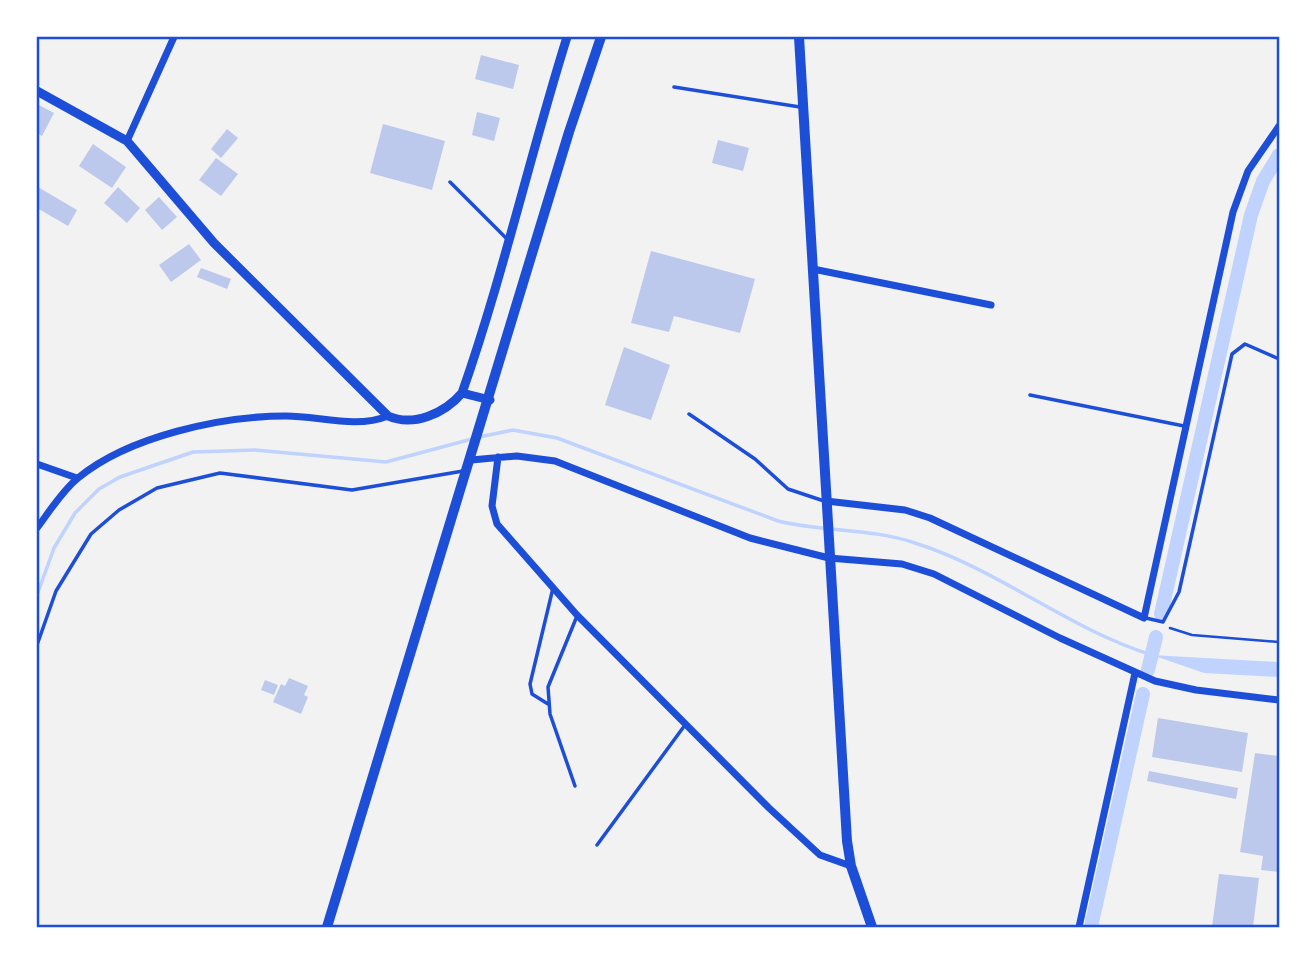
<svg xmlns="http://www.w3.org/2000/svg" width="1316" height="964" font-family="'Source Serif 4',serif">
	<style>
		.water { fill: #bfd3fe }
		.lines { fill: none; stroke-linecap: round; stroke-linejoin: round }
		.stream { stroke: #bfd3fe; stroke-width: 3.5 }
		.canal { stroke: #bfd3fe; stroke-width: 14 }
		.building { fill: #bdc9ec }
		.path { stroke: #1d4ed8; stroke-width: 2.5 }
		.service { stroke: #1d4ed8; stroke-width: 3.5 }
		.minor { stroke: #1d4ed8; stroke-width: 7 }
		.tertiary { stroke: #1d4ed8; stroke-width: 9 }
		.secondary { stroke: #1d4ed8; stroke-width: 10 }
		.primary { stroke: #1d4ed8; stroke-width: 10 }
		.neatline { fill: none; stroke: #1d4ed8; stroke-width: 2.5 }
	</style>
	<rect width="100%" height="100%" fill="#f2f2f2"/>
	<path class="water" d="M1152 655 1278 662 1279 677 1204 673Z"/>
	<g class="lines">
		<path class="stream" d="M479 437 513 430 557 438 778 521C823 532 871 528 915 543 998 569 1068 629 1152 655
			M37 595 54 548 75 513 99 489 120 477 193 452 255 450 386 462 472 439"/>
		<path class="canal" d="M1161 614 1251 215 1263 181 1279 155
			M1148 670 1156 637
			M1091 927 1143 694"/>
	</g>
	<path class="building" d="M481 55 519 65 513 89 475 79Z
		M37 104 54 113 42 136 37 133Z
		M477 112 500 118 494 141 472 135Z
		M383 124 445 141 432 190 370 173Z
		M227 129 238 138 221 158 211 149Z
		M718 140 749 148 743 171 712 163Z
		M93 144 126 167 112 188 79 166Z
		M216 158 238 174 221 196 199 180Z
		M38 187 77 210 68 226 37 208Z
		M118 187 140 208 127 223 104 203Z
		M159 197 177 217 162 230 145 210Z
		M189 244 201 260 171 282 159 265Z
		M651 251 755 279 740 333 674 316 669 332 631 323Z
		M201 268 231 279 227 289 197 277Z
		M624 347 670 365 651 420 605 405Z
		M289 678 308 686 304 695 308 697 301 714 273 702 281 684 285 686Z
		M265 680 278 685 274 695 261 690Z
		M1158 718 1248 733 1242 772 1152 757Z
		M1255 753 1279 756V872L1261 870 1263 856 1240 852Z
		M1149 771 1238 788 1236 799 1147 781Z
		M1219 874 1259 878 1253 927H1212Z"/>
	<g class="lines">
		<path class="path" d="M1170 628 1192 635 1279 642"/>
		<path class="service" d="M674 87 800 107
			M450 182 507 239
			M1030 395 1184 426
			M689 414 755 459 788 489 824 501
			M1146 618 1163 622 1179 592 1232 354 1245 344 1279 359
			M37 645 56 591 91 534 119 510 157 488 220 473 352 490 463 471
			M548 704 532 694 530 684 553 588
			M575 786 550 714 548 687 577 616
			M597 845 685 725"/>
		<path class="minor" d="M127 141 174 37
			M813 269 991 305
			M498 457 492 506 497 524 577 615 769 808 820 855 851 866
			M471 460 517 456 555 461 750 538 829 558 902 564 934 574 1060 638 1155 681 1196 690 1279 700
			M37 464 77 478
			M826 501 905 510 930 518 1144 618 1233 212 1248 171 1279 126
			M37 528C49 512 62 491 78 478 129 436 222 416 286 416 319 416 356 429 388 416
			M1079 927 1135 673"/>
		<path class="tertiary" d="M37 91 127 141 214 243 388 416C413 427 444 414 462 393 503 276 530 155 567 37
			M462 393 490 400"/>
		<path class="secondary" d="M799 37 847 841 851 866 872 927"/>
		<path class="primary" d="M327 927 569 132 601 37"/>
	</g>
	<rect width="1316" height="964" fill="none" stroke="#ffffff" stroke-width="77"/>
	<rect x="38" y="38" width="1240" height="888" class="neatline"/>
</svg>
